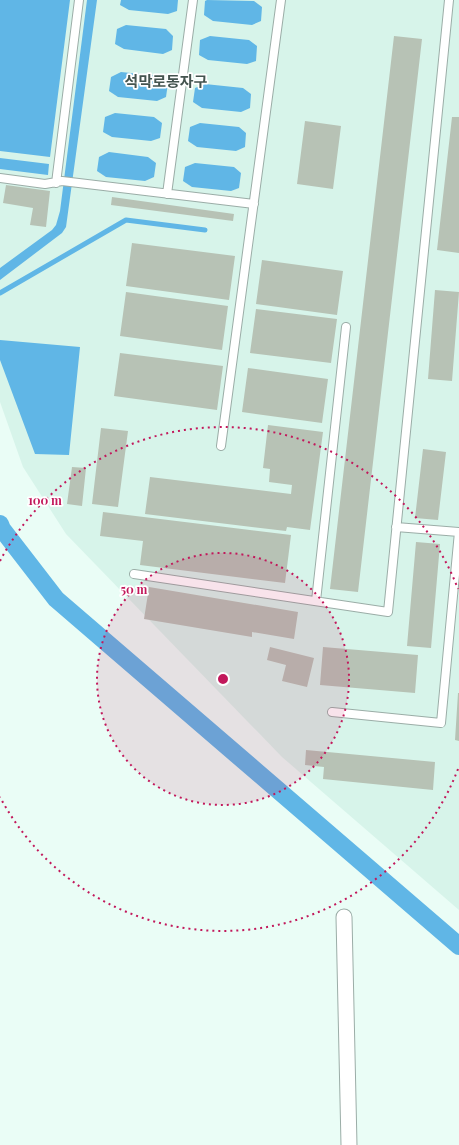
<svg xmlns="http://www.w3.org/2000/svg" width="459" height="1145" font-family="'Playfair Display','Noto Sans KR',serif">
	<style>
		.built { fill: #d7f4ea }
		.water { fill: #60b6e6 }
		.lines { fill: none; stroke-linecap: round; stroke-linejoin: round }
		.stream { stroke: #60b6e6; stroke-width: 5 }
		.canal { stroke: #60b6e6; stroke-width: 18 }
		.building { fill: #b7c2b5 }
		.service-casing { stroke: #9bada7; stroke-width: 10 }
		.minor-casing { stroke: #9bada7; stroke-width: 17 }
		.service { stroke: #fff; stroke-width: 8 }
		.minor { stroke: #fff; stroke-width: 15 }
		.ring { fill: none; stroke: #c2185b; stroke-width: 2; stroke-dasharray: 2 4 }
		.labels { text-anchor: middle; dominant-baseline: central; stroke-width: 3.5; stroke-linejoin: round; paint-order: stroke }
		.quarter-label { font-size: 15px; font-weight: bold; fill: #44544f; stroke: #fff }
		.centre { fill: #c2185b; stroke: #fff; stroke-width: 2 }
		.ring-label { font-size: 12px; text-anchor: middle; font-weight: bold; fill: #c2185b; stroke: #fff; stroke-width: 3.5; stroke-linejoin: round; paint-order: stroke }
	</style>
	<rect width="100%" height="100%" fill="#eafdf6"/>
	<path class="built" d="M0 0H459V910L282 757 66 534 23 467 0 402Z"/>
	<path class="water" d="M0 0H70L50 157 0 151Z
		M87 0H97L66 227 62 233 0 280V268L52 230 56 225 60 211Z
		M121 0H178L177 11 168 14 129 10 120 5Z
		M207 0 254 1 262 7 261 21 252 25 213 21 204 15 205 1Z
		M126 25 166 29 173 36 172 50 163 54 124 49 115 44 117 29Z
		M210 36 249 40 257 46 256 61 247 64 208 60 199 55 200 40Z
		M121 72 160 76 168 83 166 97 157 101 118 97 109 91 111 77Z
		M205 84 243 88 251 94 250 108 241 112 202 108 193 102 195 88Z
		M115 113 154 117 162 123 160 138 151 141 112 137 103 132 105 117Z
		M200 123 239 127 246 133 245 147 236 151 197 147 188 141 190 127Z
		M109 152 148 157 156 163 154 177 145 181 106 177 97 171 99 157Z
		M0 158 49 164 48 175 0 169Z
		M195 163 234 167 241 173 239 188 231 191 192 187 183 181 185 167Z
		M0 340 80 347 69 455 35 454 0 360Z"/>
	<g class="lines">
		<path class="stream" d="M0 293 126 220 205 230"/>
		<path class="canal" d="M0 524 2 529 56 599 459 946"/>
	</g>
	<path class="building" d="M394 36 422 39 358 592 330 589Z
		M452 117H459V253L437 250Z
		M305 121 341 126 333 189 297 184Z
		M6 185 50 191 46 227 30 225 33 208 3 203Z
		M112 197 234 214 233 221 111 205Z
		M132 243 235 256 229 300 126 286Z
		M262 260 343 271 337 315 256 304Z
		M435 290 459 292 452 381 428 379Z
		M126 292 228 306 222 350 120 336Z
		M256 309 337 319 331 363 250 353Z
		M120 353 223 366 217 410 114 396Z
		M248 368 328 379 322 423 242 412Z
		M268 425 323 432 310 530 287 527 286 531 145 514 150 477 291 494 292 485 269 482 270 469 263 468Z
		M101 428 128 431 118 507 92 504Z
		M423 449 446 452 438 520 415 518Z
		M72 467 86 468 82 506 67 504Z
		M103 512 291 535 285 583 140 565 143 541 100 536Z
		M416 542 440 544 431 648 407 646Z
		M149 587 298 612 294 639 252 632V637L144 619Z
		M270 647 314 658 307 687 282 681 286 665 267 660Z
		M323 647 418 655 415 693 320 685Z
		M458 693H459V741L455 740Z
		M306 750 435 762 433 790 323 779 324 767 305 765Z"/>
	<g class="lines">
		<defs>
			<path id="service" d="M0 178 45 184 62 181 254 204
				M56 183 79 0
				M167 194 193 0
				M221 446 281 0
				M134 574 388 612 449 0
				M316 601 346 327
				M332 712 441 723 459 532 396 527"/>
			<path id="minor" d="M344 917 349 1145"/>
		</defs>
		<use href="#service" class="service-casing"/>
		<use href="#minor" class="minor-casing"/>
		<use href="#service" class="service"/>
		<use href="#minor" class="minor"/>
	</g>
	<circle cx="223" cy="679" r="126" fill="#c2185b" fill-opacity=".12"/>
	<g class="ring">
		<circle cx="223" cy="679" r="126"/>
		<path d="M458 769A252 252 0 0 1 0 797M0 561A252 252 0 0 1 458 589"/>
	</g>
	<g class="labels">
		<g class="quarter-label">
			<text x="166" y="81">석막로동자구</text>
		</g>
	</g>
	<circle cx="223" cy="679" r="6" class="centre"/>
	<g class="ring-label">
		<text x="45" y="505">100 m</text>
		<text x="134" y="594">50 m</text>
	</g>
</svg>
